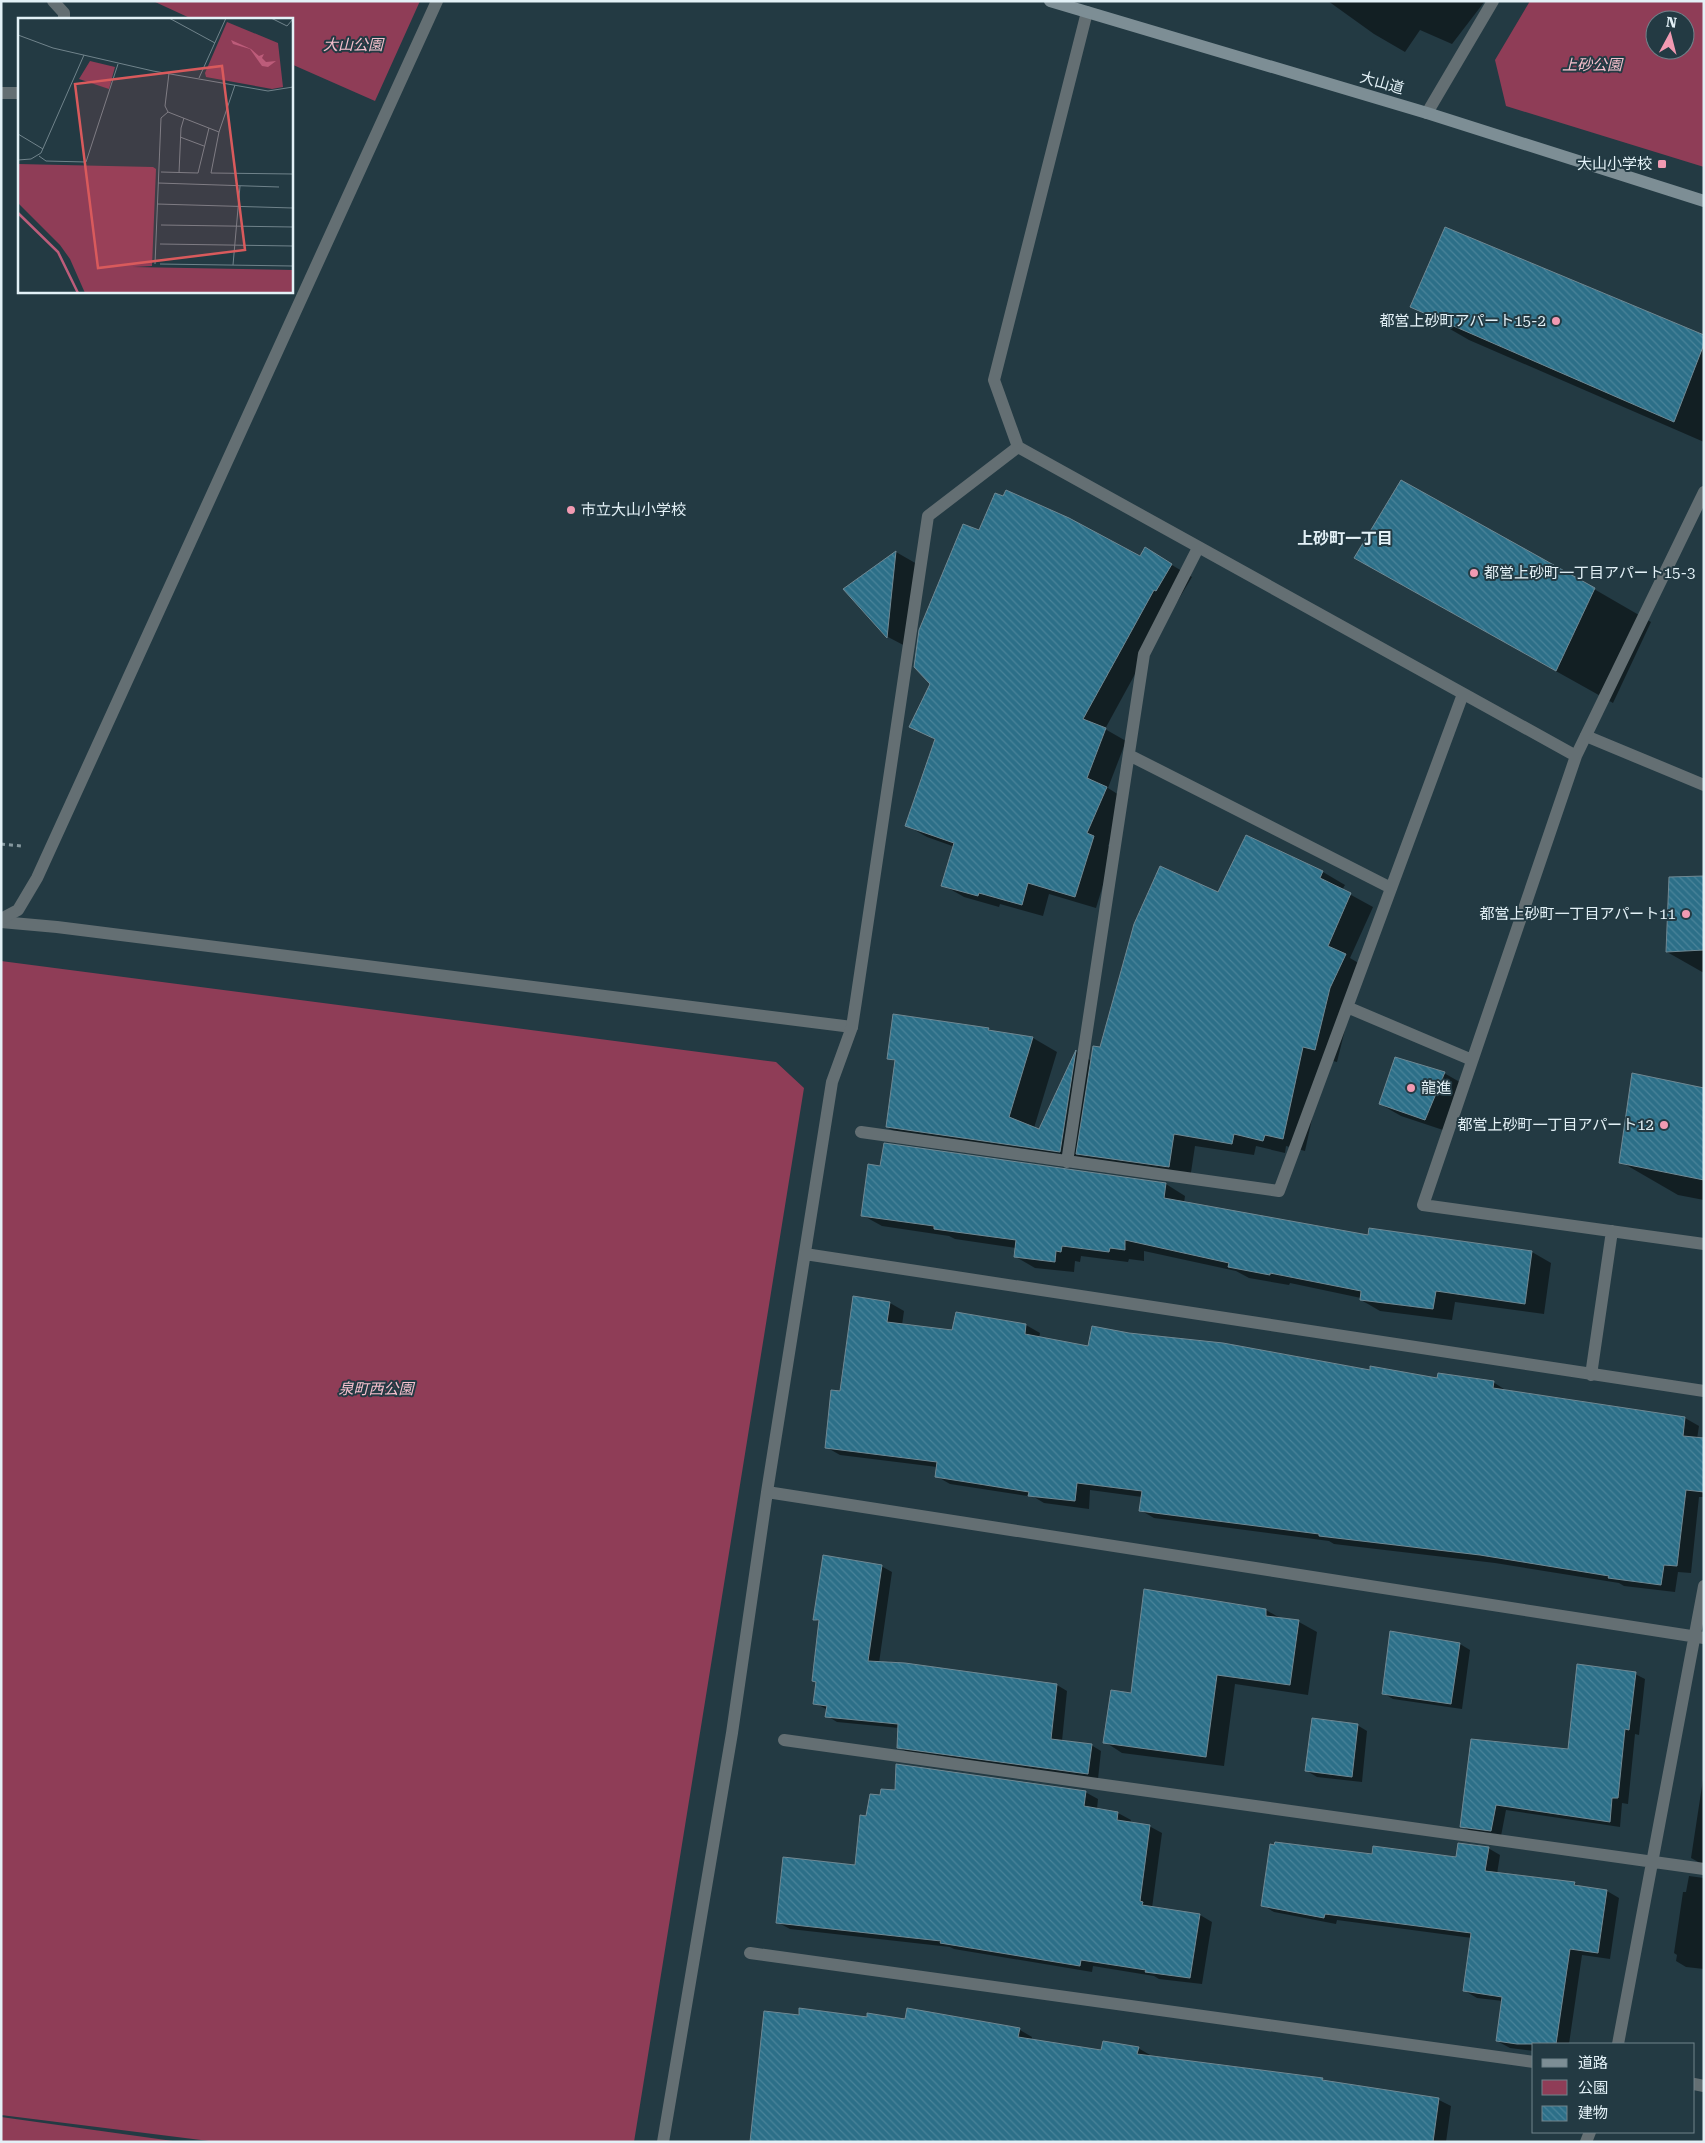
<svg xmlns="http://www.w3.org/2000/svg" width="1705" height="2143" font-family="'Roboto Serif','Noto Sans JP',serif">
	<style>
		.park { fill: #8f3d57; fill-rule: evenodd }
		.shadow { fill: #0007 }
		.building { fill: url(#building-back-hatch); stroke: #6f8893 }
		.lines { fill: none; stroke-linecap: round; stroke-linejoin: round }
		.path { stroke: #84979e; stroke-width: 3; stroke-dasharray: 4 4; stroke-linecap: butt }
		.lane { stroke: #646f73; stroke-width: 12 }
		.street { stroke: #646f73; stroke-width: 12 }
		.secondary { stroke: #7d8e95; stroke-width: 12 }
		.poi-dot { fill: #f19ab2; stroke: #233a43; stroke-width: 2 }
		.labels { text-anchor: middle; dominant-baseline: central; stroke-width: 4; stroke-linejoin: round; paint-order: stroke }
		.park-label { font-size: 15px; font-style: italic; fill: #f5c0cd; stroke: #233a43 }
		.street-label { font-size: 15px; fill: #e3f1f7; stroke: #233a43 }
		.poi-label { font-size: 15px; fill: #e3f1f7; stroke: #233a43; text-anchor: end }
		.neighbourhood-label { font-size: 16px; font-weight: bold; fill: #e3f1f7; stroke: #233a43 }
		.inset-river { fill: none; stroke: #bd5c7a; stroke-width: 2.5 }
		.inset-road { fill: none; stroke: #70838b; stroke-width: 1 }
		.view { fill: #d95a5c; fill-opacity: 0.15; stroke: #d95a5c; stroke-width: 2.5 }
		.inset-edge { fill: none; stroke: #e3f1f7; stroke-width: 2.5 }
	</style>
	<defs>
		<pattern id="building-back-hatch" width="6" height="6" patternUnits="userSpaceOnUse" patternTransform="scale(1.25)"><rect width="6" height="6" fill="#2c6f88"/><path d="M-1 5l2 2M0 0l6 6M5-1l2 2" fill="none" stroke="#4a849a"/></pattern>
	</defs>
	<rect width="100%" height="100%" fill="#233a43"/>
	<path class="park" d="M153 1H420L375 101 291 64V19H192Z
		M1530 1H1704V167L1506 106 1495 60ZM1655 20H1685V50H1655Z
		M1 961 776 1062 804 1088 634 2142H217L1 2115Z
		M1 2117 180 2142H1Z"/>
	<path class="shadow" d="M1328 1H1485L1452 44 1420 30 1405 52 1374 34Z
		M1412 307 1704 337V442L1469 340Z
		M980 532 1140 558 1145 549 1192 577 1177 602 1175 601 1105 729 1126 741 1108 788 1127 800 1108 846 1114 849 1096 908 1049 894 1043 916 1000 904 999 907 964 897 943 885 955 847 927 837 906 825 936 740 911 726 931 684Z
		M896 552 917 564 909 648 888 637 845 589Z
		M1594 589 1651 622 1613 703 1413 591Z
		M1246 837 1323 872 1345 885 1342 890 1373 907 1350 958 1367 968 1352 1001 1337 1062 1325 1059 1305 1151 1286 1146 1285 1153 1256 1146 1254 1155 1195 1146 1190 1179 911 1141 887 1127 896 1062 889 1058 988 1029 994 1033 1033 1038 1057 1052 1034 1128 1040 1131 1076 1052 1092 1061 1218 894Z
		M1704 877V973L1667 952Z
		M1444 1073 1465 1085 1446 1131 1401 1116 1380 1104Z
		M1704 1089V1200L1678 1195 1621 1162Z
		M1166 1184 1185 1196 1184 1203 1369 1236 1370 1230 1532 1252 1551 1263 1544 1314 1455 1302 1452 1320 1380 1311 1361 1300V1298L1290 1283 1289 1285 1249 1278 1236 1271 1144 1251V1261L1129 1259 1128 1262 1081 1256 1080 1262 1075 1261 1074 1272 1035 1268 1016 1257V1248L955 1239 949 1236 882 1226 862 1215Z
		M855 1297 890 1303 904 1311 902 1325 953 1331 1026 1325 1040 1333 1039 1338 1089 1347 1439 1379 1493 1382 1507 1391 1685 1418 1699 1426 1697 1439 1704 1440V1497H1699L1691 1573 1678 1572 1675 1592 1624 1586 1619 1583 1495 1563 1334 1544 1329 1541 1154 1518 1140 1510 1142 1497 1090 1490 1089 1509 1044 1503 1034 1497 950 1484 936 1476 937 1467 840 1455 826 1447 841 1392Z
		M881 1566 892 1572 879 1663 1057 1685 1067 1691 1062 1741 1091 1745 1101 1751 1098 1779 909 1753 898 1747 899 1728 837 1722 827 1716 828 1710 815 1703 820 1622 814 1619Z
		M1145 1590 1266 1610 1282 1619 1299 1622 1317 1632 1308 1695 1235 1684 1224 1766 1122 1753 1105 1742 1132 1694Z
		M1460 1644 1470 1650 1462 1709 1393 1699 1383 1693Z
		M1635 1674 1645 1679 1639 1735 1635 1734 1628 1804 1622 1803 1620 1827 1506 1810 1501 1836 1472 1832 1461 1826 1569 1751Z
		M1357 1725 1367 1731 1362 1782 1317 1777 1307 1771Z
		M1704 1773V1865L1691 1858Z
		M1085 1792 1098 1799 1097 1809 1118 1813 1131 1820 1130 1823 1149 1826 1162 1833 1152 1908 1200 1915 1212 1922 1202 1984 1159 1979 1154 1976 1093 1966 1092 1972 954 1949 950 1947 790 1929 777 1922 856 1866Z
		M1488 1848 1500 1855 1497 1874 1574 1883 1582 1888 1607 1891 1619 1898 1610 1959 1582 1955 1569 2044H1534V2051L1510 2048 1497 2041 1503 2001 1477 1998 1465 1991 1472 1938 1337 1920 1336 1924 1274 1912 1262 1905 1373 1855 1457 1858Z
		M1689 1876 1704 1878V1969L1686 1967 1676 1961 1677 1955 1674 1953 1683 1892H1686Z
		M908 2010 1020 2030 1032 2037 1031 2041 1102 2052 1138 2048 1150 2055V2057L1322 2079 1329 2083 1439 2100 1451 2106 1446 2142H1319L800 2016 906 2021Z"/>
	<path class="building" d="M1445 227 1704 335V344L1674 422 1410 307Z
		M1401 480 1595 588 1556 671 1354 558Z
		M1006 490 1069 518 1140 556 1145 547 1172 564 1156 591 1154 590 1083 719 1106 728 1087 778 1107 787 1087 833 1094 836 1075 897 1028 883 1022 905 979 893 978 896 941 886 954 843 905 826 935 739 909 727 930 684 914 667 919 630 963 524 979 530 995 493 1003 496Z
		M896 551 887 638 843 589Z
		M1246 835 1323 871 1320 878 1351 893 1328 946 1346 954 1330 988 1315 1050 1303 1047 1283 1139 1265 1135 1263 1141 1234 1134 1232 1144 1174 1134 1169 1167 1076 1154 1093 1046 1100 1047 1134 924 1160 866 1218 892Z
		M1704 876V950L1666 952 1669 877Z
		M893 1014 989 1028 988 1030 1033 1037 1009 1117 1039 1129 1076 1050 1060 1152 886 1127 895 1060 887 1059Z
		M1395 1057 1445 1072 1425 1120 1379 1104Z
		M1632 1073 1704 1088V1180L1619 1163Z
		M884 1143 1166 1183 1164 1198 1368 1235 1369 1228 1532 1251 1525 1304 1436 1291 1433 1309 1360 1300 1361 1291 1270 1273V1275L1228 1267 1229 1263 1125 1240V1250L1110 1248 1109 1252 1062 1246 1061 1252 1056 1251 1055 1262 1014 1257 1016 1240 956 1232 934 1229V1226L861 1216 868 1164 880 1166Z
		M853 1296 890 1302 887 1322 952 1330 956 1312 1026 1324 1025 1334 1088 1346 1092 1326 1129 1333 1223 1343 1370 1370V1366L1437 1378 1438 1373 1494 1381 1493 1388 1685 1417 1683 1436 1704 1438V1492L1686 1490 1677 1566 1664 1565 1661 1585 1608 1578 1609 1576 1480 1555 1319 1536V1534L1139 1511 1142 1491 1077 1483 1075 1501 1028 1496 1029 1492 935 1477 937 1462 825 1448 831 1390 840 1391Z
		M823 1555 882 1565 868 1661 905 1663 1057 1684 1051 1739 1092 1744 1088 1774 897 1748 898 1724 825 1717 827 1706 813 1704 816 1682 812 1681 819 1620H813Z
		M1144 1589 1266 1609V1616L1299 1620 1290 1685 1217 1675 1206 1757 1103 1743 1111 1690 1131 1693Z
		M1390 1631 1460 1643 1451 1704 1382 1694Z
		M1577 1664 1636 1672 1629 1730 1625 1729 1618 1798H1612L1610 1822 1496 1805 1491 1831 1460 1827 1471 1739 1568 1749Z
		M1312 1718 1358 1724 1352 1777 1305 1771Z
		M896 1764 1086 1791 1084 1806 1118 1812 1117 1820 1150 1825 1140 1901 1143 1902 1142 1905 1200 1914 1190 1978 1145 1972 1146 1970 1081 1960 1080 1966 940 1943 941 1941 776 1923 783 1857 855 1865 860 1815 866 1816 870 1794 880 1795 881 1789 895 1790Z
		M1275 1842 1372 1854 1373 1846 1456 1857 1458 1843 1489 1847 1485 1871 1575 1882 1574 1885 1607 1890 1598 1953 1570 1949 1556 2044H1517L1496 2041 1502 1997 1463 1991 1471 1933 1325 1914 1324 1918 1261 1906 1270 1844 1274 1845Z
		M799 2008 867 2017V2013L905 2019 907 2008 1020 2028 1018 2037 1101 2050 1103 2041 1139 2047 1137 2054 1323 2078 1322 2080 1439 2098 1433 2142H750L764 2011 799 2015Z"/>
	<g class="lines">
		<path class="path" d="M1 844 21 846"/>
		<path class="lane" d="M53 1 64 13V19
			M1 93H19
			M1586 736 1704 785
			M1 922 57 927 852 1027"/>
		<path class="street" d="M1087 12 994 380 1018 447 1576 756
			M1427 113 1493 1
			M1704 492 1576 756 1423 1205 1704 1244
			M1129 755 1391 888
			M1 919 18 910 37 878 437 1
			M1347 1007 1472 1060
			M861 1132 1279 1191 1463 694
			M1067 1162 1144 654 1198 548
			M805 1254 1704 1391
			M1591 1375 1612 1231
			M767 1492 1704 1638
			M784 1740 1704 1869
			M750 1953 1534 2062
			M1618 2044 1704 1586
			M1694 2084 1704 2086
			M663 2142 732 1733 767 1492 832 1082 852 1027 856 1001 928 516 1018 447
			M1586 2142 1590 2132"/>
		<path class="secondary" d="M1050 1 1427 113 1704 201"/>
	</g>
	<g class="poi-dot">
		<rect x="1657" y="159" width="10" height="10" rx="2.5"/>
		<circle cx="1556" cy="321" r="5"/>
		<circle cx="571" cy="510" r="5"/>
		<circle cx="1474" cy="573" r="5"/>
		<circle cx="1686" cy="914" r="5"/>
		<circle cx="1411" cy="1088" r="5"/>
		<circle cx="1664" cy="1125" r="5"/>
	</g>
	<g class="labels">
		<g class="park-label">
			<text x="353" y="45">大山公園</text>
			<text x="1592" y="65">上砂公園</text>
			<text x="376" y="1389">泉町西公園</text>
		</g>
		<g class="street-label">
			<text transform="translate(1382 83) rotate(16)">大山道</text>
		</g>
		<g class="poi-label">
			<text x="1652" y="164">大山小学校</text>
			<text x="1546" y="321">都営上砂町アパート15-2</text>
			<text x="581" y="510" text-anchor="start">市立大山小学校</text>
			<text x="1484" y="573" text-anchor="start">都営上砂町一丁目アパート15-3</text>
			<text x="1676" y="914">都営上砂町一丁目アパート11</text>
			<text x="1421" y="1088" text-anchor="start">龍進</text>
			<text x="1654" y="1125">都営上砂町一丁目アパート12</text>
		</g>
		<g class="neighbourhood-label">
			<text x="1345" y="538">上砂町一丁目</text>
		</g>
	</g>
	<g transform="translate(18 18)">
		<rect width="275" height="275" fill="#233a43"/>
		<path d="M209 4 260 25 265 69 254 71 188 59 187 55ZM72 43 97 49 91 71 61 61ZM0 146 135 149 138 151 134 248 115 249 275 252V275H67L52 241 42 227 0 185Z" fill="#8f3d57"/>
		<path d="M213 22 233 31 241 38 246 36 244 40 248 44 258 43 250 49 244 48 232 31 215 26Z" fill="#bd5c7a"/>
		<path class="inset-river" d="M0 195 40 234 60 275"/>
		<path class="inset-road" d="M151 0 197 25M253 0 269 8 275 1M0 17 35 30 135 53 250 73 275 69M151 55 147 88 150 94 201 114M181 60 208 0M217 67 201 114 193 155 275 156M0 116 25 131M162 119 186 128M21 138 28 143 68 144 100 46M0 142 13 141 23 135 66 37M143 154 180 155 191 110M161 155 163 110 166 100M140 165 261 169M139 186 275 190M143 207 275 209M142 226 275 228M137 246 143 100 150 94M142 246 275 248M215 247 222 168"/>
		<path class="view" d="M204 48 227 232 80 250 57 66Z"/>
		<rect width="275" height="275" class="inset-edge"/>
	</g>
	<rect width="1705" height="2143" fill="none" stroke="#e3f1f7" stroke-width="5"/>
	<rect x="1532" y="2043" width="162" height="90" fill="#233a43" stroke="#70838b"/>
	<rect x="1542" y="2059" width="25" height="8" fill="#7d8e95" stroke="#70838b"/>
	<text x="1578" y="2068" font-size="15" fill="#e3f1f7">道路</text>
	<rect x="1542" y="2080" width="25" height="15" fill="#8f3d57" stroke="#70838b"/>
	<text x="1578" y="2093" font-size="15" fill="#e3f1f7">公園</text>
	<rect x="1542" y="2106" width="25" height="15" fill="url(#building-back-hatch)" stroke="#70838b"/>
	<text x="1578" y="2118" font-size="15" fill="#e3f1f7">建物</text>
	<g transform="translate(1670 35) rotate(7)"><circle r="24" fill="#233a43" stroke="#70838b"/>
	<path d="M0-4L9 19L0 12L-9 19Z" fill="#f19ab2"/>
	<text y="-8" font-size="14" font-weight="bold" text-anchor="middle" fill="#e3f1f7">N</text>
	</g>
</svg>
